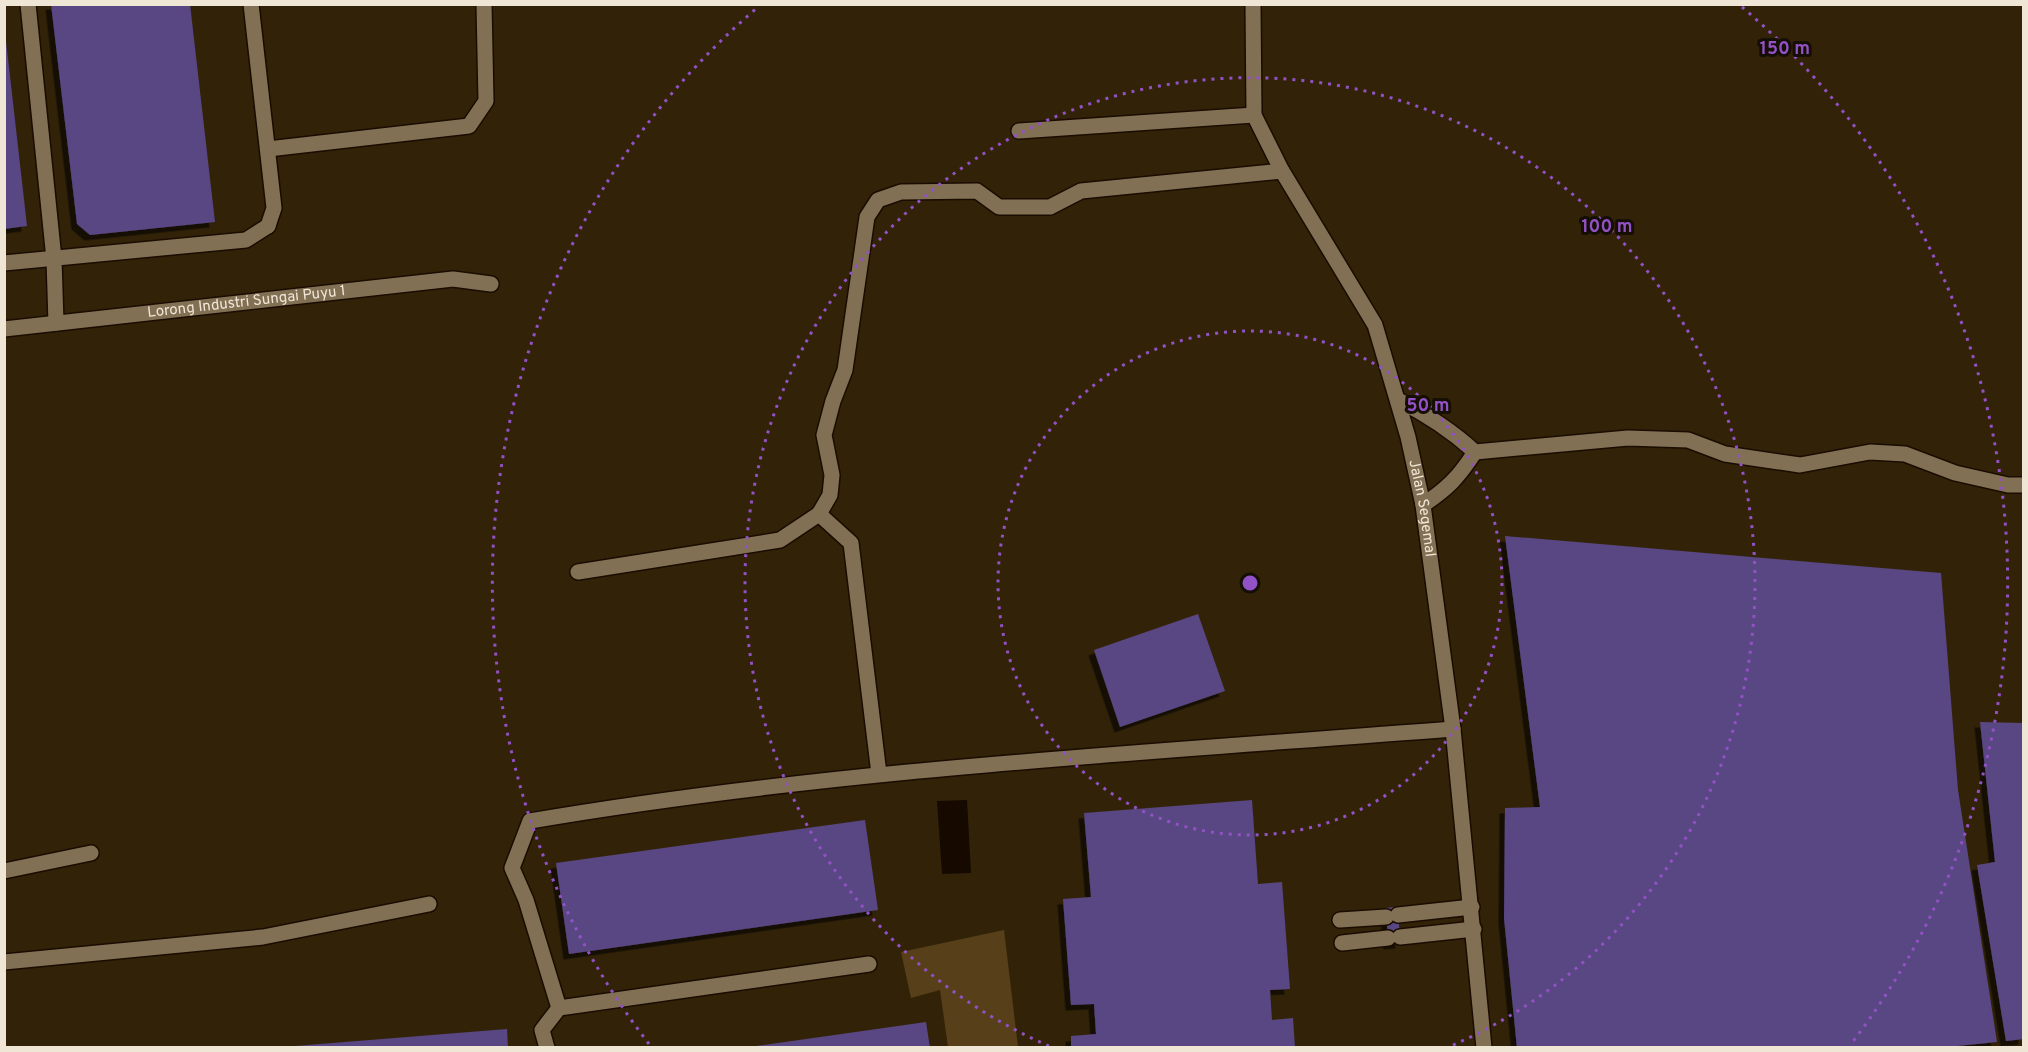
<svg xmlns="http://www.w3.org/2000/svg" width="2028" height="1052" font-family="Overpass,sans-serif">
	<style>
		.green { fill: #574019 }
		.water { fill: #160a00 }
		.building { fill: #594682; filter: url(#shadow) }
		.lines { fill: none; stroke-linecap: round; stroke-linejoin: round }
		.service-casing { stroke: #1a0c00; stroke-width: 18 }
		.minor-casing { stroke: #1a0c00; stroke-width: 18 }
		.service { stroke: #827054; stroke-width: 15 }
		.minor { stroke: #827054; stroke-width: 15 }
		.ring { fill: none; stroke: #9251c4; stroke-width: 3; stroke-dasharray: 3 6 }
		.labels { text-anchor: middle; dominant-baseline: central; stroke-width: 6; stroke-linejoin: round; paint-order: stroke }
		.street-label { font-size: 15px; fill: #f0e6d6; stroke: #150e04 }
		.centre { fill: #9251c4; stroke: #150e04; stroke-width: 3 }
		.ring-label { font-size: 18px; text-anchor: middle; font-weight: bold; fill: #9251c4; stroke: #150e04; stroke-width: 6; stroke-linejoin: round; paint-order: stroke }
	</style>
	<defs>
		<filter id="shadow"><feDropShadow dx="-5.5" dy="5.5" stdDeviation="0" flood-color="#0009"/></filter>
	</defs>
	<rect width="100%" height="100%" fill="#322308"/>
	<path class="green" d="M1004 930 1018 1047H948L940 990 911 998 901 952Z"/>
	<path class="water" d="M967 800 971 873 942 874 937 801Z"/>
	<path class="building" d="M51 4H190L215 222 90 235 77 224Z
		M6 41 27 226 4 229V42Z
		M1505 536 1941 573 1958 790 1997 1042 1937 1048H1517L1504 918 1505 808 1540 807Z
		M1198 614 1225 691 1120 727 1094 650Z
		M1980 722 2024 723V1039L2006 1041 1977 865 1995 862Z
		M1252 800 1258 884 1282 882 1290 989 1270 990 1272 1020 1293 1018 1295 1048H1071V1036L1096 1034 1094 1004 1071 1005 1063 899 1091 897 1084 813Z
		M865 820 878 910 569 954 556 863Z
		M1397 907 1401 943 1389 944 1385 908Z
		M926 1022 930 1048H756V1046Z
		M507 1029 508 1048H295V1046Z"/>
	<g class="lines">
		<defs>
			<path id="service" d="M28 4 54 259 56 323
				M1019 131 1254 115
				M268 149 469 126 486 101 484 4
				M4 263 246 240 268 226
				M4 871 91 853
				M1398 915 1472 907
				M1340 920 1386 917
				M1400 937 1474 929
				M1342 943 1388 938
				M4 962 263 937 429 904
				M559 1008 526 900 512 868 530 821C835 769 1145 753 1453 729"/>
			<g id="minor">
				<path d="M251 4 274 208 268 226"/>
				<path id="s1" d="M1253 4 1254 115 1282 171 1375 325 1408 437 1423 505 1453 729 1484 1048"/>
				<path id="s2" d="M4 329 453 279 491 284"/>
				<path d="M1398 400C1426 414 1452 431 1475 452L1628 438 1688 440 1725 454 1800 465 1870 452 1905 454 1955 473 2008 485H2024"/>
				<path d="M1423 505C1448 488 1458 478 1475 452"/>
				<path d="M578 572 780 540 819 514"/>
				<path d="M879 774 851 543 819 514 830 495 832 475 824 435 833 401 845 370 867 217 878 200 901 192 977 191 999 207H1050L1081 191 1282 171"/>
				<path d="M547 1048 542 1030 559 1008 869 964"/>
			</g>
		</defs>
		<use href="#service" class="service-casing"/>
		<use href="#minor" class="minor-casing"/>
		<use href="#service" class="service"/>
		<use href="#minor" class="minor"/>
	</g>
	<g class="ring">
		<circle cx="1250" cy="583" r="252"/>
		<path d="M1049 1046A505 505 0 1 1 1451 1046"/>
		<path d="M649 1044A757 757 0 0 1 758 7M1742 7A757 757 0 0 1 1851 1044"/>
	</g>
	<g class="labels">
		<g class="street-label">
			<text stroke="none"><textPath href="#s2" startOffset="244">Lorong Industri Sungai Puyu 1</textPath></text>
			<text stroke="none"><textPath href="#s1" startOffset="543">Jalan Segemal</textPath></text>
		</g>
	</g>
	<circle cx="1250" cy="583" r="9" class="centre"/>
	<g class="ring-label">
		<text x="1785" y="54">150 m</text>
		<text x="1607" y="232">100 m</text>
		<text x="1428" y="411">50 m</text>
	</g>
	<rect width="2028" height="1052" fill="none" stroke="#f0e6d6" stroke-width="12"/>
</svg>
